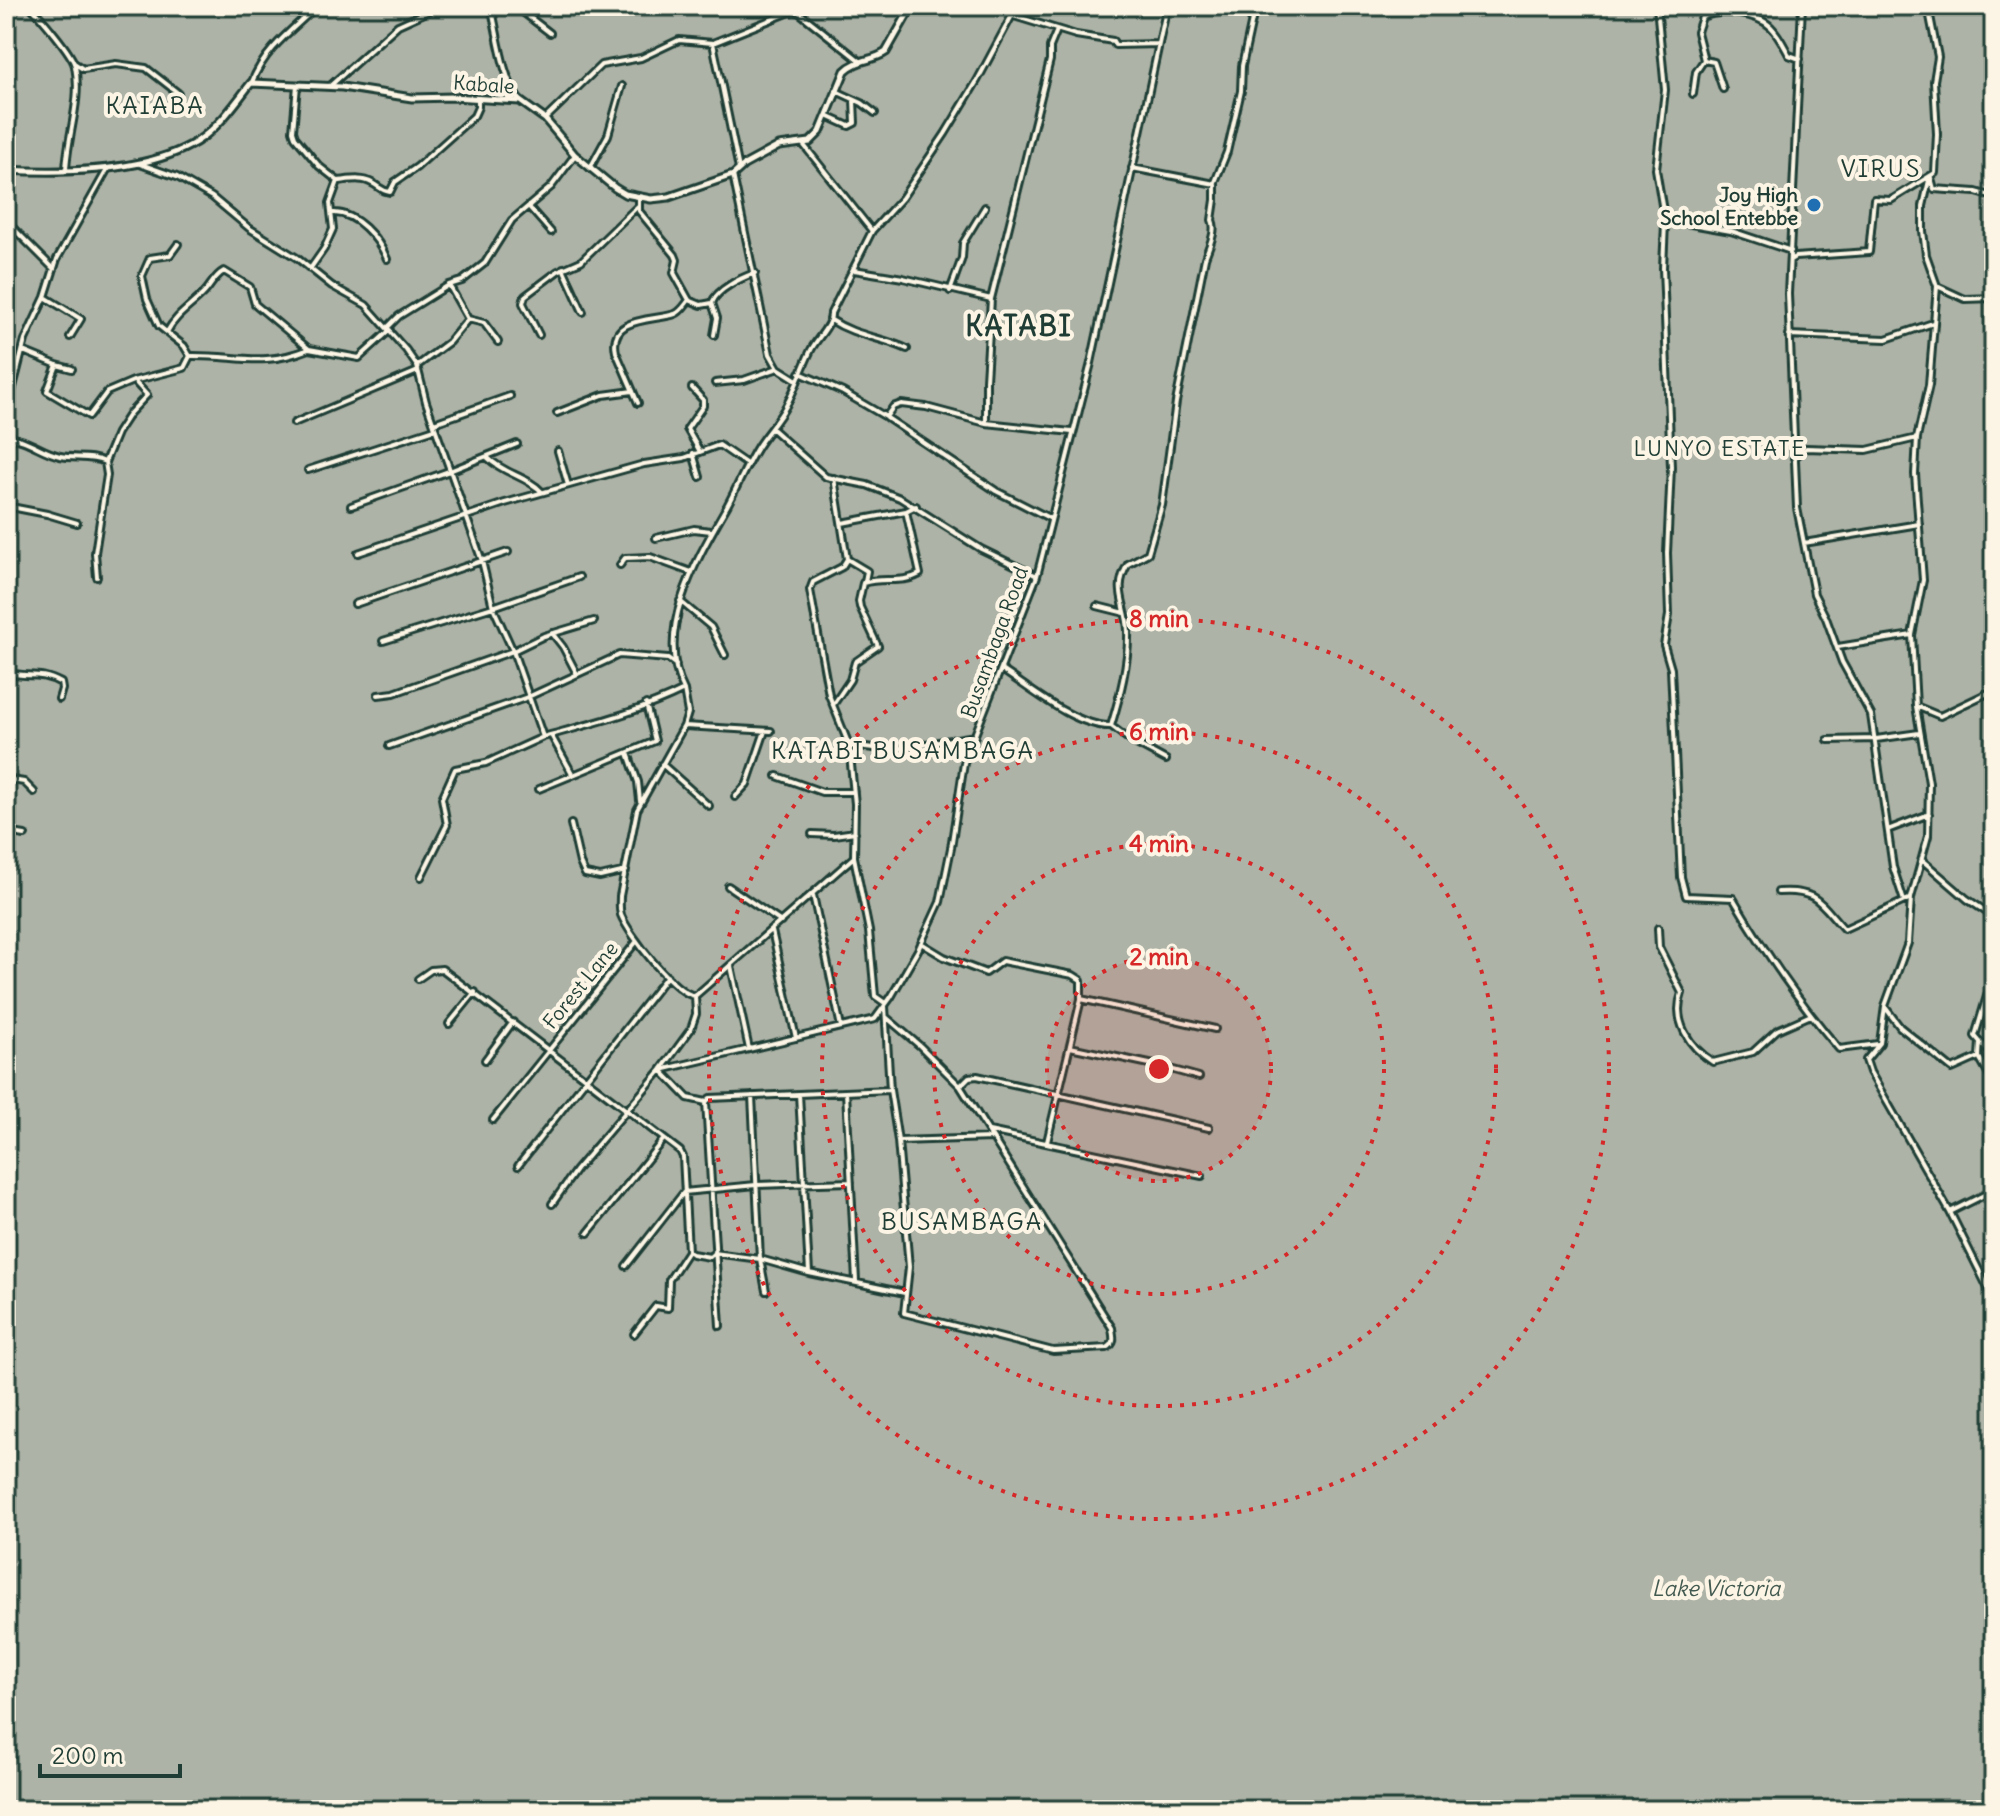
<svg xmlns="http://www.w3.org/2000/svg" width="2000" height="1816" font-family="Delius,sans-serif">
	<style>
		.water { fill: #aeb3a7; stroke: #758479; stroke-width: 2 }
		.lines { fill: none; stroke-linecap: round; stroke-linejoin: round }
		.minor-casing { stroke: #1f3d34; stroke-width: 10 }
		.tertiary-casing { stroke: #1f3d34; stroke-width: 11 }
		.minor { stroke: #fcf5e5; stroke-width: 4 }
		.tertiary { stroke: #fcf5e5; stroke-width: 5 }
		.ring { fill: none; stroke: #d62828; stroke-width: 4; stroke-dasharray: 4 8 }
		.poi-dot { fill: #1f6fb2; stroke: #fcf5e5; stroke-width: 3 }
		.labels { text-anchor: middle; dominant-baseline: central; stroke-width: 8; stroke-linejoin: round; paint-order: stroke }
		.street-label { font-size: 20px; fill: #1f3d34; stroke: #fcf5e5 }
		.poi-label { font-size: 20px; font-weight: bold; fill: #1f3d34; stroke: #fcf5e5; text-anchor: end }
		.neighbourhood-label { font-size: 22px; letter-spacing: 2px; fill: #1f3d34; stroke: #fcf5e5 }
		.water-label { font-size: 22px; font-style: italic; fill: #435a51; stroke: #fcf5e5 }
		.quarter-label { font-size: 24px; letter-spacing: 2px; fill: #1f3d34; stroke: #fcf5e5 }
		.district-label { font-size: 28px; font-weight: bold; letter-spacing: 2px; fill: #1f3d34; stroke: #fcf5e5 }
		.centre { fill: #d62828; stroke: #fcf5e5; stroke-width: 4 }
		.ring-label { font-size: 24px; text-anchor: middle; font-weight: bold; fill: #d62828; stroke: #fcf5e5; stroke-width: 8; stroke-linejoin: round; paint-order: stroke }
	</style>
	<rect width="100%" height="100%" fill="#fcf5e5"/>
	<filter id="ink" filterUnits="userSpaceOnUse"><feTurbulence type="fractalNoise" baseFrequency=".0125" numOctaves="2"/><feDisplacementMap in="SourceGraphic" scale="16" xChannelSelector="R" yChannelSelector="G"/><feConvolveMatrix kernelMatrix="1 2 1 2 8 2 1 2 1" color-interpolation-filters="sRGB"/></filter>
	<g filter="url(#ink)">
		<path class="water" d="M6 6H1994V1810H6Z"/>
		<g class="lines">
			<defs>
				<path id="minor" d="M30 6C40 16 72 53 75 66 82 101 67 136 66 171
					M499 6 493 15C499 42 503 78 520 101
					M515 6 550 33
					M1657 6 1665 90 1656 169 1665 223 1663 268 1671 467 1667 553 1669 615 1664 645 1671 669 1681 877 1686 896 1733 898C1764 951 1799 1002 1839 1049L1878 1044
					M1802 6 1788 294 1797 508 1814 594 1826 618 1842 662 1871 715 1893 867 1904 901
					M1928 6 1938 57 1934 81 1937 134 1935 173 1930 176 1923 206V231L1926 255 1937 286 1929 385 1917 438 1915 474 1923 580 1912 635 1916 706 1929 783 1928 836 1911 898 1908 943 1885 1006 1880 1043 1866 1060 1870 1072 1950 1212 1994 1300
					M796 10 860 61
					M1014 16 1076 35 1113 41 1115 45 1159 44
					M713 43 739 169
					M1704 60 1714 62 1723 89
					M74 63 83 69 116 64 146 68 178 93
					M252 82C265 49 292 30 317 6
					M297 85 293 131 295 137 319 166 338 181
					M330 86 398 25 440 6
					M836 91 862 103 875 113
					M1693 94 1696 72 1704 60 1697 32 1702 17C1721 9 1757 13 1771 27 1779 35 1784 46 1789 55L1800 59
					M827 116 849 126 855 123 854 100
					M545 119 601 65 641 58 679 40 713 43 805 6
					M803 144 872 231
					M140 164 177 177 212 197 249 228 297 258 332 286 366 305 406 350 417 366 426 402 482 561 493 607 513 651 543 737C590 724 640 712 684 690 653 631 698 557 727 506 738 486 746 465 758 446 767 432 778 421 786 406 796 388 802 368 811 350 817 338 832 325 831 313L872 231 902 198 945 134 977 81 1017 6
					M590 168 608 135 622 86
					M733 175 770 354 778 368 797 380
					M1931 178 1934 189 1976 192 1994 197
					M1215 182 1227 152 1241 91 1242 66 1255 6
					M639 197V211L675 255 677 260 674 273 689 300 701 305 712 303C717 289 741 278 755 273
					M529 207 551 232
					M332 213C356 211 379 239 387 259
					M6 221 54 269
					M1665 223 1674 221 1731 231 1791 251
					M178 244 170 255 150 258 142 276 147 299 159 326 184 346 190 356C238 355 261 368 309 349
					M1790 260 1795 257 1869 252 1874 199 1891 200 1930 176
					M563 268 583 312
					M310 269 324 249 333 229 330 203 338 181C349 180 363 177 372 183 380 187 381 191 390 192L395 182 417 167 474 116 478 107V98
					M854 270 903 278 991 299
					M449 285 468 319 484 323 498 342
					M1937 286 1965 299 1994 298
					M950 291 962 258 963 243 985 207
					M45 297 81 319 70 337
					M712 303 717 318 714 335
					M831 320C855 336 881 337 907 349
					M388 327 399 316 449 285 462 281 485 263 512 220 551 187 575 155
					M167 332C175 316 190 307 202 295 211 287 213 277 224 271L250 287 255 304 309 349 359 358 390 330
					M539 335 523 303 525 296 558 271 581 261 638 206
					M1789 335 1886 339 1933 323
					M23 351 57 365 47 391 89 416 107 392 133 381 184 368 190 356
					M57 365 72 369
					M417 366 449 342 468 319
					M800 373 843 392 886 417 893 407 901 404 926 407 986 423 1072 432
					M715 383 744 380 778 368
					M692 388 703 400V406L687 429 699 450
					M638 403 616 352C608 316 654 321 675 314 681 312 685 305 689 300
					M557 413 603 395 633 391
					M6 415 25 340 45 297 57 259 108 168
					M887 418 996 491 1051 519
					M294 423 418 371
					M434 423 510 396
					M986 423V380L991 299 1050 60V47L1057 30
					M772 429 826 477 867 485 900 498 981 549 1037 576
					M6 437C27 438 41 452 60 456 75 459 91 455 105 462L107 475 95 553 97 577
					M558 451 568 485
					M693 453 700 477
					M488 458C504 474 527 476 542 492
					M1794 458 1806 448 1867 450 1917 438
					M105 462 117 433 130 413 147 395 135 382
					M308 470 435 429
					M834 478 847 559 842 567 813 582 810 590 829 695 849 745 855 804 854 857
					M6 506 47 514 77 523
					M351 506 452 470 517 444
					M842 523 906 511 916 506
					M656 538 694 529 711 531
					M1804 543 1919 524
					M358 553 505 503 644 464 684 458 719 445 748 465
					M847 559 867 571 865 581
					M620 565 625 558 650 557 691 572
					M680 601 711 627 725 655
					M355 604 508 552
					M1097 606 1125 613
					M552 633 563 647 577 674
					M383 641 493 607 579 577
					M1838 647 1912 635
					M1002 670C1031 689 1076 727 1111 726 1120 696 1129 662 1128 631 1127 604 1112 590 1128 564L1148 553 1162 505 1176 402 1205 258C1209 246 1217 231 1212 220L1215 200V184L1132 168
					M6 672C28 679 37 670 61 683L62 689 59 699
					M684 690 688 713 684 726 637 810 620 896C620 903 619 908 621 915 629 935 674 993 695 996L854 857 869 931 875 996 885 1003
					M378 695 394 693 513 651 544 636 594 621
					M833 705 850 680 855 662 878 646 860 607 859 601 863 583C883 576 900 585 920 574L906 511
					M1916 706 1940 716 1994 690
					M684 726 771 731
					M1111 726 1131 741 1166 760
					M551 735 573 775 655 741 646 704
					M1828 740 1876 739 1919 733
					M849 745 890 750 975 736
					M389 746 528 697 619 655 668 659 676 665
					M628 753 638 782 640 801
					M662 764 709 806
					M777 776 822 792H854
					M6 779 24 782 34 792
					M539 789 573 775
					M735 797 747 784 765 731
					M571 824 580 863 585 874 600 877 626 871
					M1890 829 1929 814
					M6 832 25 835
					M812 834 834 835 855 832
					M1923 861 1967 899 1994 917
					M421 877 447 825 442 798 455 769 486 763 543 737
					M728 886 781 922
					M1778 892C1817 889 1820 903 1844 929L1911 898
					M813 895 841 1027
					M1658 928 1659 947 1682 993C1672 1021 1689 1047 1713 1062L1753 1052 1777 1030 1811 1015
					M772 931 796 1038
					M921 943 944 957 986 973 1002 961 1073 975 1081 980V999L1047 1142
					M731 966 749 1049
					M1994 973 1975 1036 1980 1042 1979 1057 1994 1083
					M418 979 431 970 442 969 680 1151 683 1157 688 1251 692 1254 710 1257 714 1253 760 1259 766 1291
					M1081 999 1215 1029
					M1885 1007 1900 1027 1952 1069 1979 1057
					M886 1017 920 1046 960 1086 1112 1328C1113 1337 1116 1343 1107 1348L1053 1351 904 1313 909 1267 898 1141 890 1090
					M449 1024 475 992
					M1980 1042 1994 1056
					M1070 1047 1159 1066 1199 1077
					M485 1060 513 1022
					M960 1086 969 1077 977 1076 1209 1128
					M846 1092 856 1281
					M799 1094 809 1273
					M752 1096 760 1259 809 1273 905 1293
					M706 1102 688 1098 661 1070 875 1019 891 997 918 950 940 902 951 848 964 763 1037 576 1091 363 1167 6
					M493 1120 637 941
					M989 1131 1202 1176
					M898 1141 992 1138
					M518 1166 667 976
					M552 1204 576 1170 661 1070 691 1029 696 1014 695 996
					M1950 1212 1994 1190
					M588 1233 663 1140
					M626 1266 684 1192 756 1185 851 1182
					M720 1326 706 1102 710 1098 890 1090 885 1006
					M634 1334 656 1306 668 1308 669 1280 688 1251"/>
				<path id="tertiary" d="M6 170C63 173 146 173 196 142 218 128 235 104 251 83L342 87 412 98 453 97 520 101 545 119 575 155 615 188 625 194 651 199 669 197 733 175 744 165 779 146 810 142 820 132 845 71C857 59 873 61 886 52L912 6"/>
			</defs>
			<use href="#minor" class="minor-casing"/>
			<use href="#tertiary" class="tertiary-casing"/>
			<use href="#minor" class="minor"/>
			<use href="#tertiary" class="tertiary"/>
		</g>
	</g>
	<circle cx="1159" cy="1069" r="112" fill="#d62828" fill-opacity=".12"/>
	<g class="ring">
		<circle cx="1159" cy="1069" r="112"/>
		<circle cx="1159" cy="1069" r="225"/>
		<circle cx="1159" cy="1069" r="337"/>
		<circle cx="1159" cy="1069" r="450"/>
	</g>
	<circle class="poi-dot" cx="1814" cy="205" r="8"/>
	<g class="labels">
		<g class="street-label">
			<text transform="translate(484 84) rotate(4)">Kabale</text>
			<text transform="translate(994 642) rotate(-70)">Busambaga Road</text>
			<text transform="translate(580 985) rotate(-51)">Forest Lane</text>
		</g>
		<g class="poi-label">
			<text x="1798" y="194">Joy High<tspan x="1798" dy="23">School Entebbe</tspan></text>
		</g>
		<g class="neighbourhood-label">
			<text x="1720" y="448">LUNYO ESTATE</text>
		</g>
		<g class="water-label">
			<text x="1716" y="1588">Lake Victoria</text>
		</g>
		<g class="quarter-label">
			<text x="155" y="105">KAIABA</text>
			<text x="1881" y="168">VIRUS</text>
			<text x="903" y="750">KATABI BUSAMBAGA</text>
			<text x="962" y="1221">BUSAMBAGA</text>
		</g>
		<g class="district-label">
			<text x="1019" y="326">KATABI</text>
		</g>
	</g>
	<circle cx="1159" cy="1069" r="12" class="centre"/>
	<g class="ring-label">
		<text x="1159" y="627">8 min</text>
		<text x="1159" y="740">6 min</text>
		<text x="1159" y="852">4 min</text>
		<text x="1159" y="965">2 min</text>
	</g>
	<rect width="2000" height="1816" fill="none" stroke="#fcf5e5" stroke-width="32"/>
	<rect x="16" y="16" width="1968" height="1784" fill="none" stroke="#1f3d34" stroke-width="3" filter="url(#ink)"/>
	<path d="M40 1764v12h140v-12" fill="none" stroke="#1f3d34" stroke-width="4"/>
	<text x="52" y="1764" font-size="24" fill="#1f3d34" stroke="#fcf5e5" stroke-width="6" paint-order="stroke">200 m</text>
</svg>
